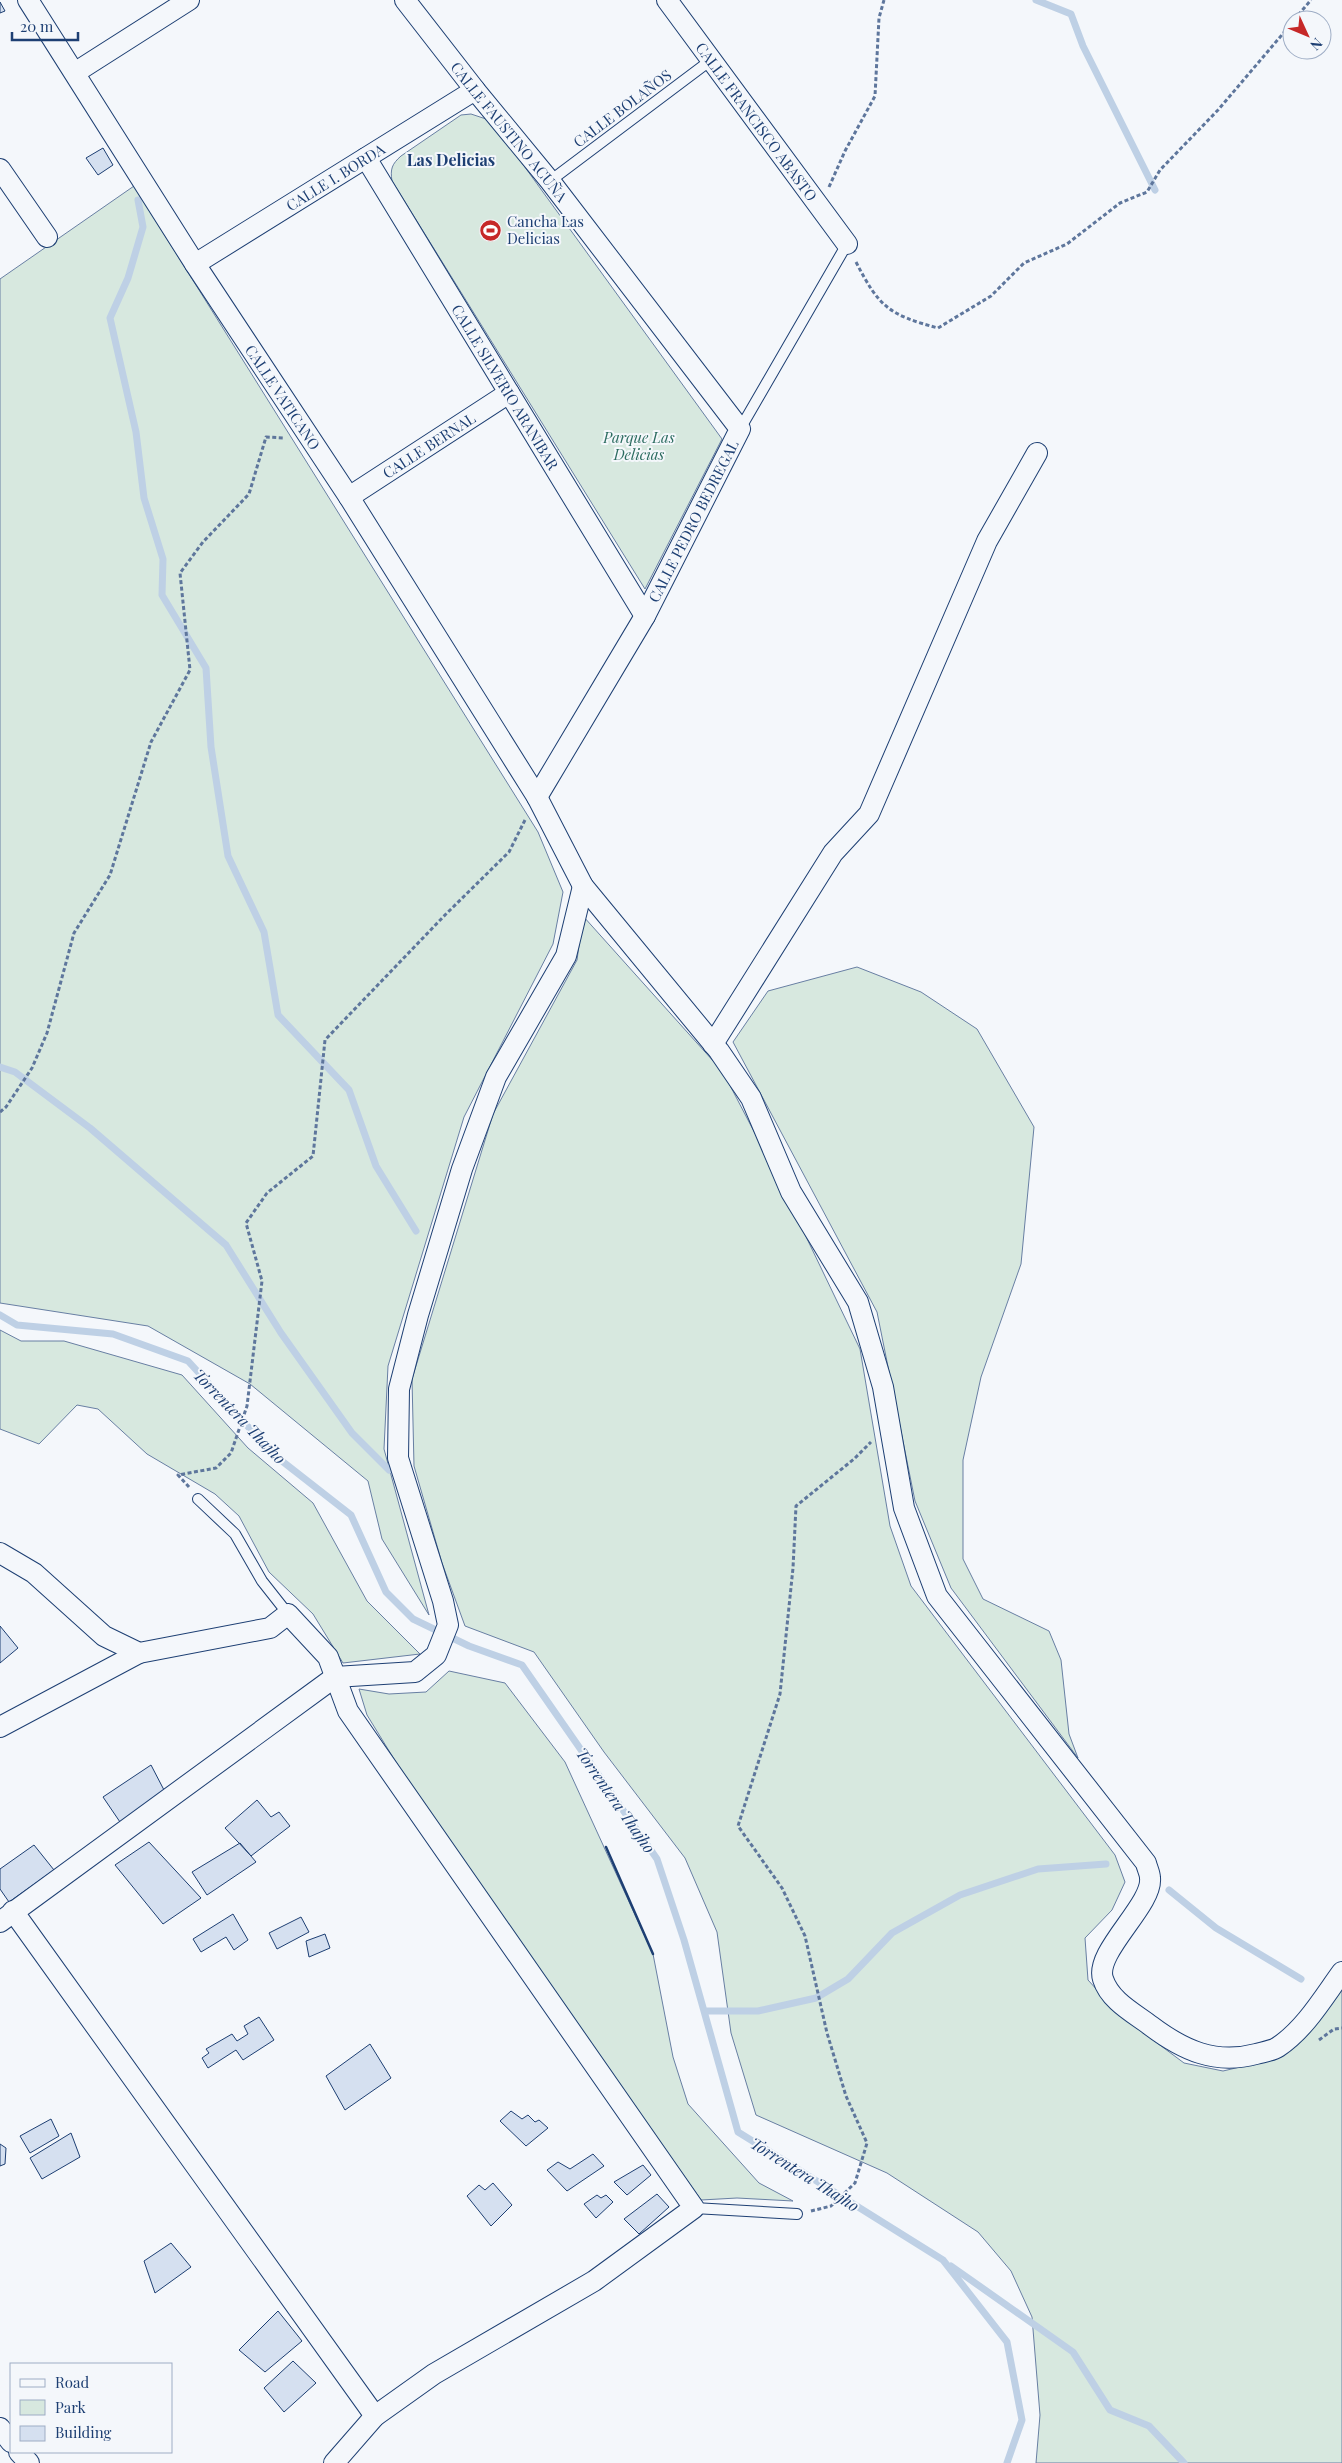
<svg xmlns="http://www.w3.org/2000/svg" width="1342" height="2463" font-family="'Playfair Display',serif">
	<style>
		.green { fill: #d7e8df; stroke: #687fa3 }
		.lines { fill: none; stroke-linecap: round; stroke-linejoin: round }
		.stream { stroke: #bed0e5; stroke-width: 7 }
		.building { fill: #d5e0f0; stroke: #1d3f73 }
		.lane-casing { stroke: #1d3f73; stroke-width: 12 }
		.street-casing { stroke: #1d3f73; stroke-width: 22 }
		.path { stroke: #5e769c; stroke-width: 3; stroke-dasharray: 4 2.5; stroke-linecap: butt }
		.lane { stroke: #f4f7fb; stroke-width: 10 }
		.street { stroke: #f4f7fb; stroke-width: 20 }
		.wall { stroke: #1d3f73; stroke-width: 2.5 }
		.labels { text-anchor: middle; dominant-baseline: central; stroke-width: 4; stroke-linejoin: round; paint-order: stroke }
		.street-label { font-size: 15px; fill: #1d3f73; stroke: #f4f7fb }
		.poi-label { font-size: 15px; fill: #1d3f73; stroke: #f4f7fb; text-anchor: start }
		.park-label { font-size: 15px; font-style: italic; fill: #2c6c60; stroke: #f4f7fb }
		.neighbourhood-label { font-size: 16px; font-weight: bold; fill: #1d3f73; stroke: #f4f7fb }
		.water-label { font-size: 16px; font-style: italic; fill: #1d3f73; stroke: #f4f7fb }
	</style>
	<rect width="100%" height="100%" fill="#f4f7fb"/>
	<path class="green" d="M471 114 489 120 498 130 722 439 645 589 392 181C390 169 392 164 401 156L461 115Z
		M134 186 538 832 563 892 553 944 464 1117 388 1366 384 1449 429 1615 382 1539 368 1481 250 1384 148 1326 0 1303V279Z
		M583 916 723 1072 773 1168 860 1349 890 1526 911 1586 1115 1855 1125 1882 1112 1910 1085 1938 1088 1980 1121 2016 1184 2063 1223 2071 1274 2059 1342 1972V2463H1036L1040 2415 1032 2317 1011 2271 978 2232 887 2173 756 2115 731 2033 717 1932 685 1858 604 1752 534 1652 465 1626 442 1563 414 1466 412 1379 493 1114 577 960Z
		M857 967 921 992 977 1029 1034 1127 1021 1264 981 1377 963 1460V1559L983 1599 1049 1631 1061 1660 1069 1734 1078 1758 951 1588 915 1501 877 1312 733 1042 768 991Z
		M0 1330 21 1341H64L182 1375 248 1448 313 1503 367 1601 420 1654 343 1663 313 1614 269 1572 239 1516 215 1494 147 1454 98 1409 77 1405 39 1444 0 1429Z
		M449 1671 505 1683 565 1762 653 1954 673 2057 688 2104 759 2183 793 2201 737 2198 701 2200 418 1798 367 1715 359 1689 389 1694 426 1692Z"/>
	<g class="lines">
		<path class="stream" d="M1036 0 1071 14 1083 46 1155 190
			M138 200 143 227 128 278 110 318 136 432 144 498 163 559 162 595 206 668 211 747 228 856 264 932 278 1015 349 1090 376 1166 416 1231
			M0 1067 15 1072 90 1128 226 1245 281 1333 352 1433 389 1470
			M0 1315 17 1325 113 1334 188 1361 273 1454 351 1515 386 1592 413 1619 469 1646 522 1665 657 1859 684 1940 738 2132 943 2260 1007 2342 1022 2420 1007 2463
			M1169 1890 1216 1928 1301 1979
			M705 2011H758L816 1998 848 1979 892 1933 960 1895 1038 1869 1106 1864
			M951 2266 1073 2352 1110 2410 1149 2426 1184 2463"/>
	</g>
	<path class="building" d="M0 2 5 11 0 13Z
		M103 148 113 165 98 175 86 158Z
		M0 1626 18 1648 0 1663Z
		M151 1765 164 1790 120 1822 103 1797Z
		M257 1800 271 1817 279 1812 290 1826 251 1856 225 1828Z
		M149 1842 201 1898 163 1924 115 1865Z
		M240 1843 256 1862 207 1895 192 1872Z
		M34 1845 54 1870 9 1902 0 1889V1869Z
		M233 1914 248 1940 234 1950 226 1937 201 1952 193 1939Z
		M301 1917 309 1932 277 1949 269 1933Z
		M325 1934 330 1948 309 1957 306 1941Z
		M259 2017 274 2040 243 2060 236 2050 208 2068 202 2058 209 2053 206 2049 232 2034 237 2041 248 2034 244 2026Z
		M370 2044 391 2078 345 2110 326 2076Z
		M511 2111 522 2119 528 2115 535 2122 539 2120 548 2128 526 2146 500 2121Z
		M51 2119 59 2136 30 2153 20 2136Z
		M71 2133 80 2157 42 2179 30 2158Z
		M0 2144 6 2148 5 2164 0 2166Z
		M593 2154 604 2166 567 2191 547 2170 558 2162 570 2169Z
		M643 2165 651 2175 627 2195 614 2182Z
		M493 2183 512 2205 491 2226 467 2196 479 2185 485 2190Z
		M657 2194 669 2207 639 2234 624 2219Z
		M597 2195 601 2198 606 2195 613 2202 596 2218 584 2204Z
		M171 2243 191 2267 155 2293 144 2261Z
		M278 2311 302 2341 265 2372 239 2350Z
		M293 2361 316 2383 284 2412 264 2388Z"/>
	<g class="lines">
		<defs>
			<path id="lane" d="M550 181 711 60
				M740 429 847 244
				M198 1499 235 1534 262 1581 288 1614
				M694 2208 797 2214"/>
			<g id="street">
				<path id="s1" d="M28 0 195 264 349 497 537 797 583 886 719 1051 751 1098 791 1192 858 1302 883 1387 904 1508 937 1596 1146 1863C1147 1868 1150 1873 1150 1878 1153 1905 1094 1952 1103 1979 1110 2001 1134 2013 1151 2026 1183 2050 1215 2065 1256 2054 1263 2052 1272 2051 1278 2047 1305 2029 1323 1998 1342 1972"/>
				<path id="s2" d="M405 0 475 90 550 181 740 429 645 616 537 797"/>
				<path id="s3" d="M667 0 847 244"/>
				<path d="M76 72 189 0"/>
				<path id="s4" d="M366 158 645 616"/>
				<path d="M0 169 47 237"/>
				<path id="s5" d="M195 264 475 90"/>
				<path id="s6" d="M349 497 509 393"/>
				<path d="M713 1044 833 853 869 814 987 541 1037 453"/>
				<path d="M0 1553 34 1573 104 1636 139 1653 270 1628 288 1614 328 1657 348 1711 694 2208 594 2281 434 2374 375 2416 334 2463"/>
				<path d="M0 1727 139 1653"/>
				<path d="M13 1911 375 2416"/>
				<path d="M0 1922 335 1677 415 1672 436 1655 448 1625 443 1601 398 1458 399 1389 418 1315 462 1169 496 1077 566 956 583 886"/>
				<path d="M0 2428 11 2442"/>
				<path d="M19 2452 29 2463"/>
			</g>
		</defs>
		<use href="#lane" class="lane-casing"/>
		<use href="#street" class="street-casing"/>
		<path class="path" d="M1294 20 1311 0
			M829 187 845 151 875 96 879 18 884 0
			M856 262C879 307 889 315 938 328L991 296 1024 263 1067 244 1120 203 1147 192 1160 170 1218 110 1292 23
			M0 1112 6 1107 32 1068 47 1033 74 933 110 875 151 742 190 670 180 573 203 542 249 494 266 437 285 438
			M189 1487 178 1475 216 1468 231 1453 247 1406 262 1281 246 1223 267 1193 313 1156 325 1040 445 915 509 852 525 820
			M1319 2040 1334 2029 1342 2028
			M811 2211 831 2206 855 2183 867 2143 846 2096 827 2033 805 1936 782 1888 738 1826 780 1694 793 1568 796 1506 854 1459 871 1442"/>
		<use href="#lane" class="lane"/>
		<use href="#street" class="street"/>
		<path class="wall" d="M606 1847 653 1954"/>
	</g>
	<defs>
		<symbol id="stadium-disc" viewBox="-11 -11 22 22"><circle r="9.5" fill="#c62828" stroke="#f4f7fb"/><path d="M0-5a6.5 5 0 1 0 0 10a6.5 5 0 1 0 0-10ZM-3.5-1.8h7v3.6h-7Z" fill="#fff"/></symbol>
	</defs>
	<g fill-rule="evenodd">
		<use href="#stadium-disc" x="478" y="218" width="25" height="25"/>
	</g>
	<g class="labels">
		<g class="street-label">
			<text transform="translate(622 108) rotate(-37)">CALLE BOLAÑOS</text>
			<text stroke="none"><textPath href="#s3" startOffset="151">CALLE FRANCISCO ABASTO</textPath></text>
			<text stroke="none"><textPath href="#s2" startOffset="168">CALLE FAUSTINO ACUÑA</textPath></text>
			<text stroke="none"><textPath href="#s5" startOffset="165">CALLE I. BORDA</textPath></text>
			<text stroke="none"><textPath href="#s4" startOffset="268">CALLE SILVERIO ARANIBAR</textPath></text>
			<text stroke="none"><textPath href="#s1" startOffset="472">CALLE VATICANO</textPath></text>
			<text stroke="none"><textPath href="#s6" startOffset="95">CALLE BERNAL</textPath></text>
			<text transform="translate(693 521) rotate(-63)">CALLE PEDRO BEDREGAL</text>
		</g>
		<g class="poi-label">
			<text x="507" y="221">Cancha Las<tspan x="507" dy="17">Delicias</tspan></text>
		</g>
		<g class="park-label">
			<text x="639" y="437">Parque Las<tspan x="639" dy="17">Delicias</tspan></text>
		</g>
		<g class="neighbourhood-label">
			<text x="451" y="159">Las Delicias</text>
		</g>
		<g class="water-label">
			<text transform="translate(240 1416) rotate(46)">Torrentera Thajho</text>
			<text transform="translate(616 1800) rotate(55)">Torrentera Thajho</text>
			<text transform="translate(805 2174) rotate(32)">Torrentera Thajho</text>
		</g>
	</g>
	<rect x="10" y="2363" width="162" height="90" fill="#f4f7fb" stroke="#9eadc5"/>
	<rect x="20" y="2379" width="25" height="8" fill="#f4f7fb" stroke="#9eadc5"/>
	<text x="55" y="2388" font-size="15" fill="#1d3f73">Road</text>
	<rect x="20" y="2400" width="25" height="15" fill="#d7e8df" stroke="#9eadc5"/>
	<text x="55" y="2413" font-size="15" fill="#1d3f73">Park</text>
	<rect x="20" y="2426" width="25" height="15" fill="#d5e0f0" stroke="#9eadc5"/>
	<text x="55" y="2438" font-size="15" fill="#1d3f73">Building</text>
	<g transform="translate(1307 35) rotate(134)"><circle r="24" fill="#f4f7fb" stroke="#9eadc5"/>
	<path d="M0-4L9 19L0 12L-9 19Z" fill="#c62828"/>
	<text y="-8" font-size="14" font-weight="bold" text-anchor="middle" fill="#1d3f73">N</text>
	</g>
	<path d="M12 32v8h66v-8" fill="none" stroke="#1d3f73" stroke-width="2.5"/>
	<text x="20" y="32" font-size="15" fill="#1d3f73" stroke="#f4f7fb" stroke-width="4" paint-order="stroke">20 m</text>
</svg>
